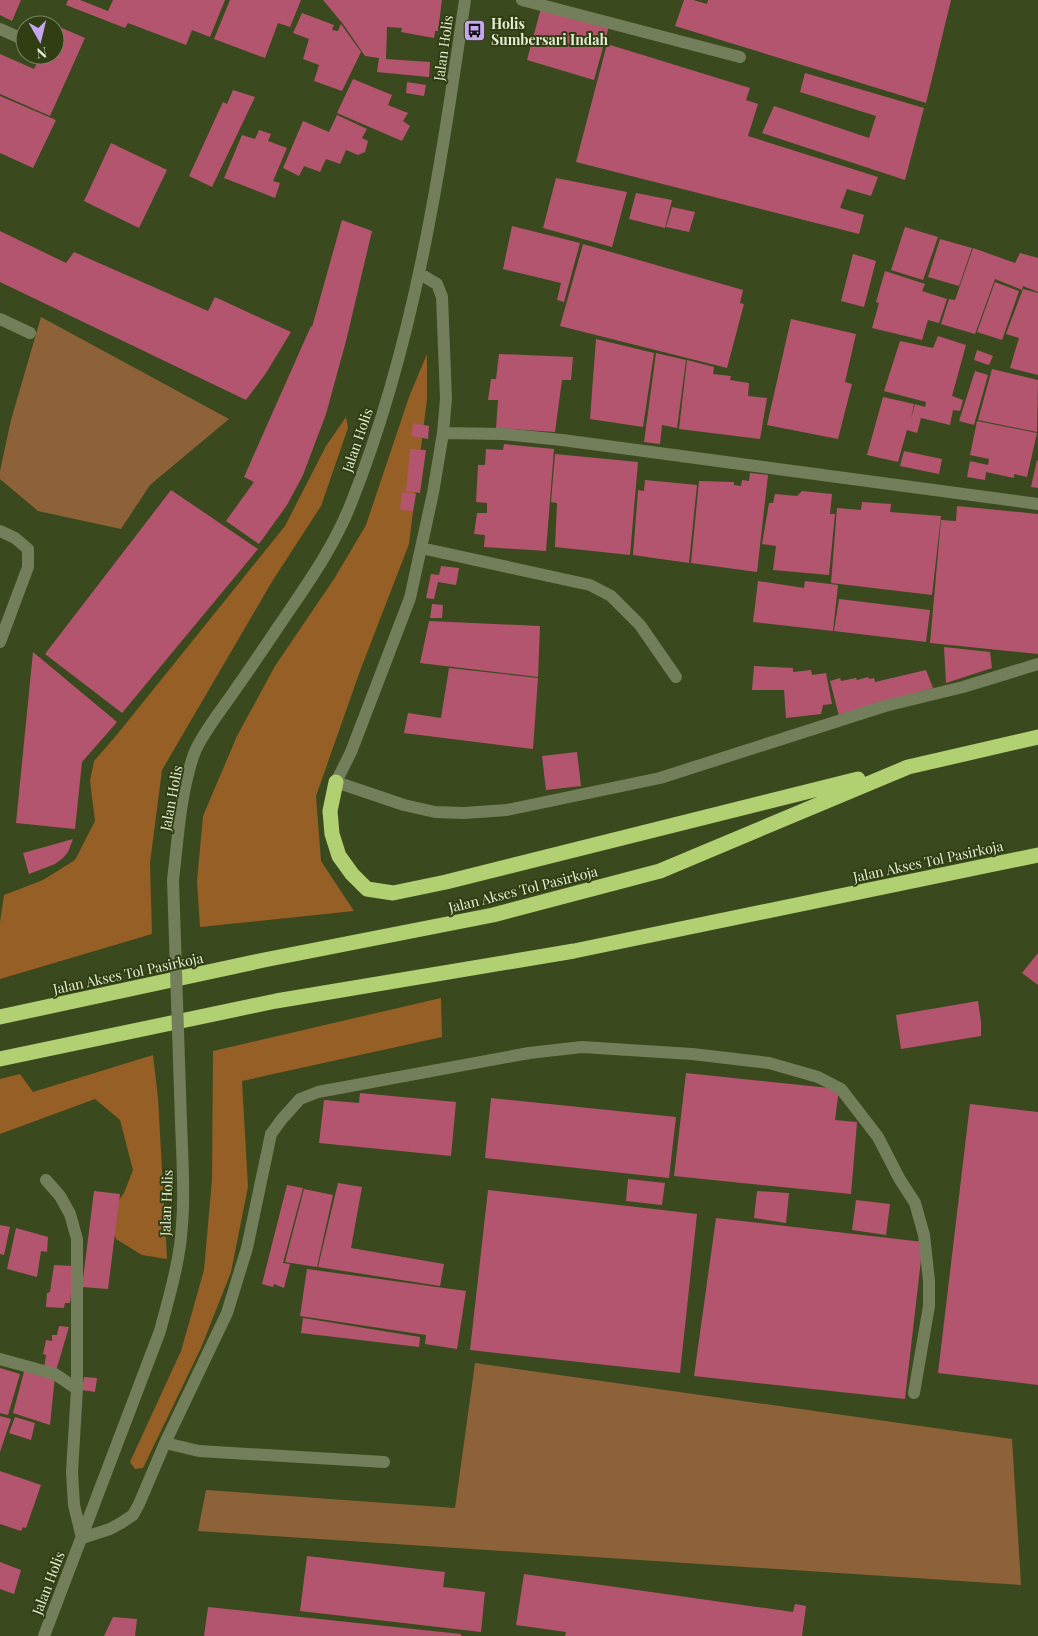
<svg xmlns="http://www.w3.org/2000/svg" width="1038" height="1636" font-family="'Playfair Display',serif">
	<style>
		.green { fill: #8e6238 }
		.forest { fill: #955f26 }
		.building { fill: #b45570 }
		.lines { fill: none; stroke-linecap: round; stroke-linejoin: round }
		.minor { stroke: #727f5a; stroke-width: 12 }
		.highway { stroke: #b1d072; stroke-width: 15 }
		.minor-bridge { stroke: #727f5a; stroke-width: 12 }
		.labels { text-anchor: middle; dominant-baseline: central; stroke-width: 4; stroke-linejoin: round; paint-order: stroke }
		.poi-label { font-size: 14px; font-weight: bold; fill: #e3edd4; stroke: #313e13; text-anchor: start }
		.street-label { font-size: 14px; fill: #e3edd4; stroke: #313e13 }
	</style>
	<rect width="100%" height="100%" fill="#3b491e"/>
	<path class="green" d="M41 317 229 419 150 485 121 529 38 511 0 479V471L11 420Z
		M475 1363 1012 1439 1021 1585 198 1531 206 1490 455 1508Z"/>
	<path class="forest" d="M427 354V399L409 544 360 671 316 796 321 861 354 911 200 927 197 881 203 816 237 736 275 666 334 579 366 525 409 397Z
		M346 417 348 428 321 506 273 580 162 770 150 863 152 934 0 979V922L4 895 43 880 75 860 95 821 90 781 94 761 115 737 285 526 326 446Z
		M441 998 442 1037 242 1081 248 1187 231 1272 201 1348 143 1468 135 1469 130 1462 181 1351 204 1270 212 1179 213 1051Z
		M153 1055 158 1098 167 1259 142 1255 116 1239 109 1214 124 1193 133 1170 120 1120 95 1099 0 1134V1079L20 1074 33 1092Z"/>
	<path class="building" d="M0 0H21L12 21 0 15Z
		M68 0H80L108 11 113 0H225L210 37 192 30 186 45 128 23 125 28 66 5Z
		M230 0H301L290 27 278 23 265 58 214 39Z
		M323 0H442L438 31H435L434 38 401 32 402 28 387 27 386 59 430 62 429 77 377 72 379 58 365 56 343 24Z
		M684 0H693L707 4 708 0H951L926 103 675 26Z
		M541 8 609 26 594 80 527 60Z
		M302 13 334 25 332 30 338 31 341 24 361 52 342 91 314 81 319 65 303 59 309 39 293 33Z
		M55 25 85 38 50 116 0 94V54L34 69 41 55H55Z
		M607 44 750 88 746 100 758 104 748 136 878 177 871 196 847 189 840 208 864 215 859 234 576 162Z
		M805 73 924 108 905 180 762 133 774 106 869 138 876 116 800 92Z
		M353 79 392 95 388 105 408 113 403 121 410 126 402 141 337 113Z
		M407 82 426 85 424 96 406 93Z
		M233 90 255 97 212 187 189 176 223 102 227 104Z
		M0 96 56 120 33 168 0 153Z
		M337 115 367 129 362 138 368 141 365 152 358 155 346 150 340 164 326 159 320 172 304 166 299 176 283 168 303 121 329 132Z
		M259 130 271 134 268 141 287 148 273 181 280 183 275 198 224 178 242 135 255 139Z
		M111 143 167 170 139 228 84 201Z
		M556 178 627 192 612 247 543 228Z
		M636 193 672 200 665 228 629 219Z
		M672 207 695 212 689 232 666 227Z
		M342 220 372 231 346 341 326 414 303 475 287 505 259 544 226 521 254 482 244 477 311 326 312 327Z
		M512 226 580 243 564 302 557 300 561 283 503 269Z
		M905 227 938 237 923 280 891 270Z
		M0 231 66 263 74 252 208 311 215 297 291 332 266 373 246 400 0 282Z
		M940 239 972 248 959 286 928 277Z
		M583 244 743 290 740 303 744 304 727 368 560 326Z
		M973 248 1015 263 1020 253 1038 258V292L1023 286 1022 290 995 279 975 334 941 324 949 299 955 300Z
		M853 254 876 261 864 307 841 301Z
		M885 271 925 284 922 291 947 299 939 323 928 320 922 340 872 328 879 303 876 302Z
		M995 282 1019 291 1002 340 977 332Z
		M1023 289 1038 293V375L1010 368 1019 338 1006 334Z
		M791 319 856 334 845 382 852 384 838 439 767 425Z
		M938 336 966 345 952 396 963 400 960 411 953 410 950 425 921 418 917 433 907 430 898 462 867 455 883 397 914 404 911 419 915 404 925 407 926 402 884 391 900 341 933 348Z
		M596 339 654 353 643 427 590 419Z
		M977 350 993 356 989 365 974 360Z
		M656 353 686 360 677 428 662 425 660 444 644 442Z
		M499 354 573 357 571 380H562L555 432 496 428 498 400H488L491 379H496Z
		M687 360 714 367 713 374 731 376 730 380 749 383 748 396 767 398 760 439 679 429Z
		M992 369 1038 380 1037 432 978 420Z
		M975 371 988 375 974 425 959 421Z
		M977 421 1037 433 1027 477 1014 474V478L986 472 985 480 967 477 970 461 988 465 989 459 970 455Z
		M413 423 429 426 428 439 411 436Z
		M504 444 554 449 546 551 484 547 485 535 474 534 477 513H487V503L476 502 478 465H485L486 449 503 450Z
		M410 449 426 450 420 493 406 491Z
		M904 451 942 459 939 474 900 466Z
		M555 454 638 462 630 555 555 547 557 503 551 502Z
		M1037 460 1038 461V488L1031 487Z
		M750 473 768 475 757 572 691 563 699 481 734 482V485L741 486 742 480 749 481Z
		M645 480 697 485 689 563 633 555 638 490 644 491Z
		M171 490 258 549 122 713 45 654Z
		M802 491 832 494 830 514H835L829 575 773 570 776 546 762 544 769 503H773L775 494 797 496Z
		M402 492 416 494 413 511 400 510Z
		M862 502 891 504 890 512 941 516 932 595 831 583 837 508 861 510Z
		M957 506 1038 514V654L930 643 941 520 956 521Z
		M441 566 459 568 456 585 438 582 434 599 426 598 431 574 439 575Z
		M758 581 804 588 805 581 838 585 833 631 753 622Z
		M839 599 930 610 926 642 834 631Z
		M432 604 443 605 442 618H430Z
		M429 621 540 626 538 677 420 663Z
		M944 647 990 652 992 668 946 683Z
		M33 652 117 722 82 762 75 829 16 823Z
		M754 666 793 668V672L811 670 812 675 826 673 832 704 823 705 821 714 786 718 784 690H752Z
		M449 668 538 678 533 749 404 733 408 713 441 718Z
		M926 670 933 688 839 716 830 681 840 678 841 681 856 678 857 680 868 677 869 679 874 678 875 682Z
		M577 752 581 786 546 790 542 756Z
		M73 839 68 852 63 858 55 864 29 874 23 853Z
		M1038 953V985L1022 973Z
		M978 1001 981 1022V1036L901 1049 896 1015Z
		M686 1073 839 1089 835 1120 857 1122 851 1194 674 1176Z
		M360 1093 456 1102 451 1156 319 1143 324 1100 359 1103Z
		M491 1098 676 1117 669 1178 485 1158Z
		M970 1104 1038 1112V1385L938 1373Z
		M628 1179 665 1183 662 1205 626 1201Z
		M338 1183 362 1187 351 1248 444 1264 440 1286 318 1267Z
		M287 1185 303 1188 283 1263 290 1264 284 1288 274 1284 273 1287 262 1284Z
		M304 1189 333 1195 317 1267 285 1262Z
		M488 1190 697 1214 680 1373 470 1350Z
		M94 1191 120 1194 108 1289 82 1287Z
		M757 1191 789 1193 786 1223 754 1218Z
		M856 1200 890 1204 886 1235 852 1230Z
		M716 1218 923 1242 905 1399 694 1376Z
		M0 1225 10 1227 4 1255 0 1254Z
		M16 1228 48 1237 47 1252 41 1251 37 1277 7 1269Z
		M54 1265 74 1266 70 1303H65L64 1308 46 1307 47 1293 50 1292Z
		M307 1269 466 1291 457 1349 425 1344 426 1335 300 1316Z
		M303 1318 420 1337 419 1347 301 1333Z
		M59 1326 69 1327 56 1371 44 1369 46 1355 43 1354 46 1340 52 1341V1335H57Z
		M0 1368 20 1374 8 1415 0 1413Z
		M25 1368 55 1376 50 1425 13 1413Z
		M84 1377 97 1378 95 1392 82 1390Z
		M0 1416 11 1419 0 1452Z
		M15 1417 35 1423 31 1440 9 1433Z
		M0 1471 41 1485 26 1528 23 1527 21 1531 0 1524Z
		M307 1556 445 1572 443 1587 485 1592 481 1632 300 1611Z
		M0 1562 21 1570 14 1594 0 1589Z
		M524 1574 793 1612 795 1604 806 1606 802 1636H565L566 1632 516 1625Z
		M208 1607 461 1634V1636H204Z
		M113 1617 137 1619 135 1636H104Z"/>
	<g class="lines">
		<path class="minor" d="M522 0 740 57
			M0 29 18 37
			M420 274 437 284 442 297 446 399 443 433 433 493 410 598 351 752 336 782 404 805 435 812 464 813 507 810 660 778 885 706 963 687 1038 664
			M0 319 30 333
			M443 433 503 434 562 440 1038 504
			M0 531 15 538 28 549V567L0 642
			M421 548 590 585 611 596 640 625 676 677
			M173 880C178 839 180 794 194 754 201 735 223 708 235 690 254 663 272 636 291 608 313 576 335 543 350 506 415 344 440 171 465 0
			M46 1180 60 1196 70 1214 77 1239V1389L72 1472 74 1505 82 1538 110 1529 121 1523 133 1515 139 1504 165 1443 227 1313 247 1248 271 1134 282 1119 300 1099 318 1092 529 1053 582 1047 692 1054 769 1063 818 1077 841 1089 878 1137 899 1178 915 1203 924 1235 929 1281V1306L914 1393
			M0 1359 55 1374 77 1389
			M165 1443 199 1451 384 1462
			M44 1636 160 1331C169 1297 180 1261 182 1225 185 1191 182 1156 181 1121"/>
		<path class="highway" d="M336 782 330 811 332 834 339 856 352 874 367 889 393 893 446 882 858 779
			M0 1017 264 960 493 915 660 871 908 767 1038 737
			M0 1059 276 1001 574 951 1038 855"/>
		<path class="minor-bridge" d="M173 880 181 1121"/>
	</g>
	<defs>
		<symbol id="bus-square" viewBox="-11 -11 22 22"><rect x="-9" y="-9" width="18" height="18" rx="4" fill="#c6a6f0" stroke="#313e13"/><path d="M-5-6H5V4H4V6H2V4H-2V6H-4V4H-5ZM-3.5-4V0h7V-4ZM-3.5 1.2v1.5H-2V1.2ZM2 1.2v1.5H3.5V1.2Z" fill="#111"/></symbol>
	</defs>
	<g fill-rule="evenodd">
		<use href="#bus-square" x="462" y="18" width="25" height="25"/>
	</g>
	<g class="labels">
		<g class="poi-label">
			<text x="491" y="23">Holis<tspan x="491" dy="16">Sumbersari Indah</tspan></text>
		</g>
		<g class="street-label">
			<text transform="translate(443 48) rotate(-82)">Jalan Holis</text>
			<text transform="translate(357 440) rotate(-71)">Jalan Holis</text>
			<text transform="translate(171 798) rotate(-79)">Jalan Holis</text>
			<text transform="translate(928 861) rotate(-12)">Jalan Akses Tol Pasirkoja</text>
			<text transform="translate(523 889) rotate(-14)">Jalan Akses Tol Pasirkoja</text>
			<text transform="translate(128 973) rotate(-12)">Jalan Akses Tol Pasirkoja</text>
			<text transform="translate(166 1203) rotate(-88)">Jalan Holis</text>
			<text transform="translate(48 1583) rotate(-69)">Jalan Holis</text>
		</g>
	</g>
	<g transform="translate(40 40) rotate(172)"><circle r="24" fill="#313e13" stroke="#788460"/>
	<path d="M0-4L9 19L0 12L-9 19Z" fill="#c6a6f0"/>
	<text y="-8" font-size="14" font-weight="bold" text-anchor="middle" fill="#e3edd4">N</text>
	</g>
</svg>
